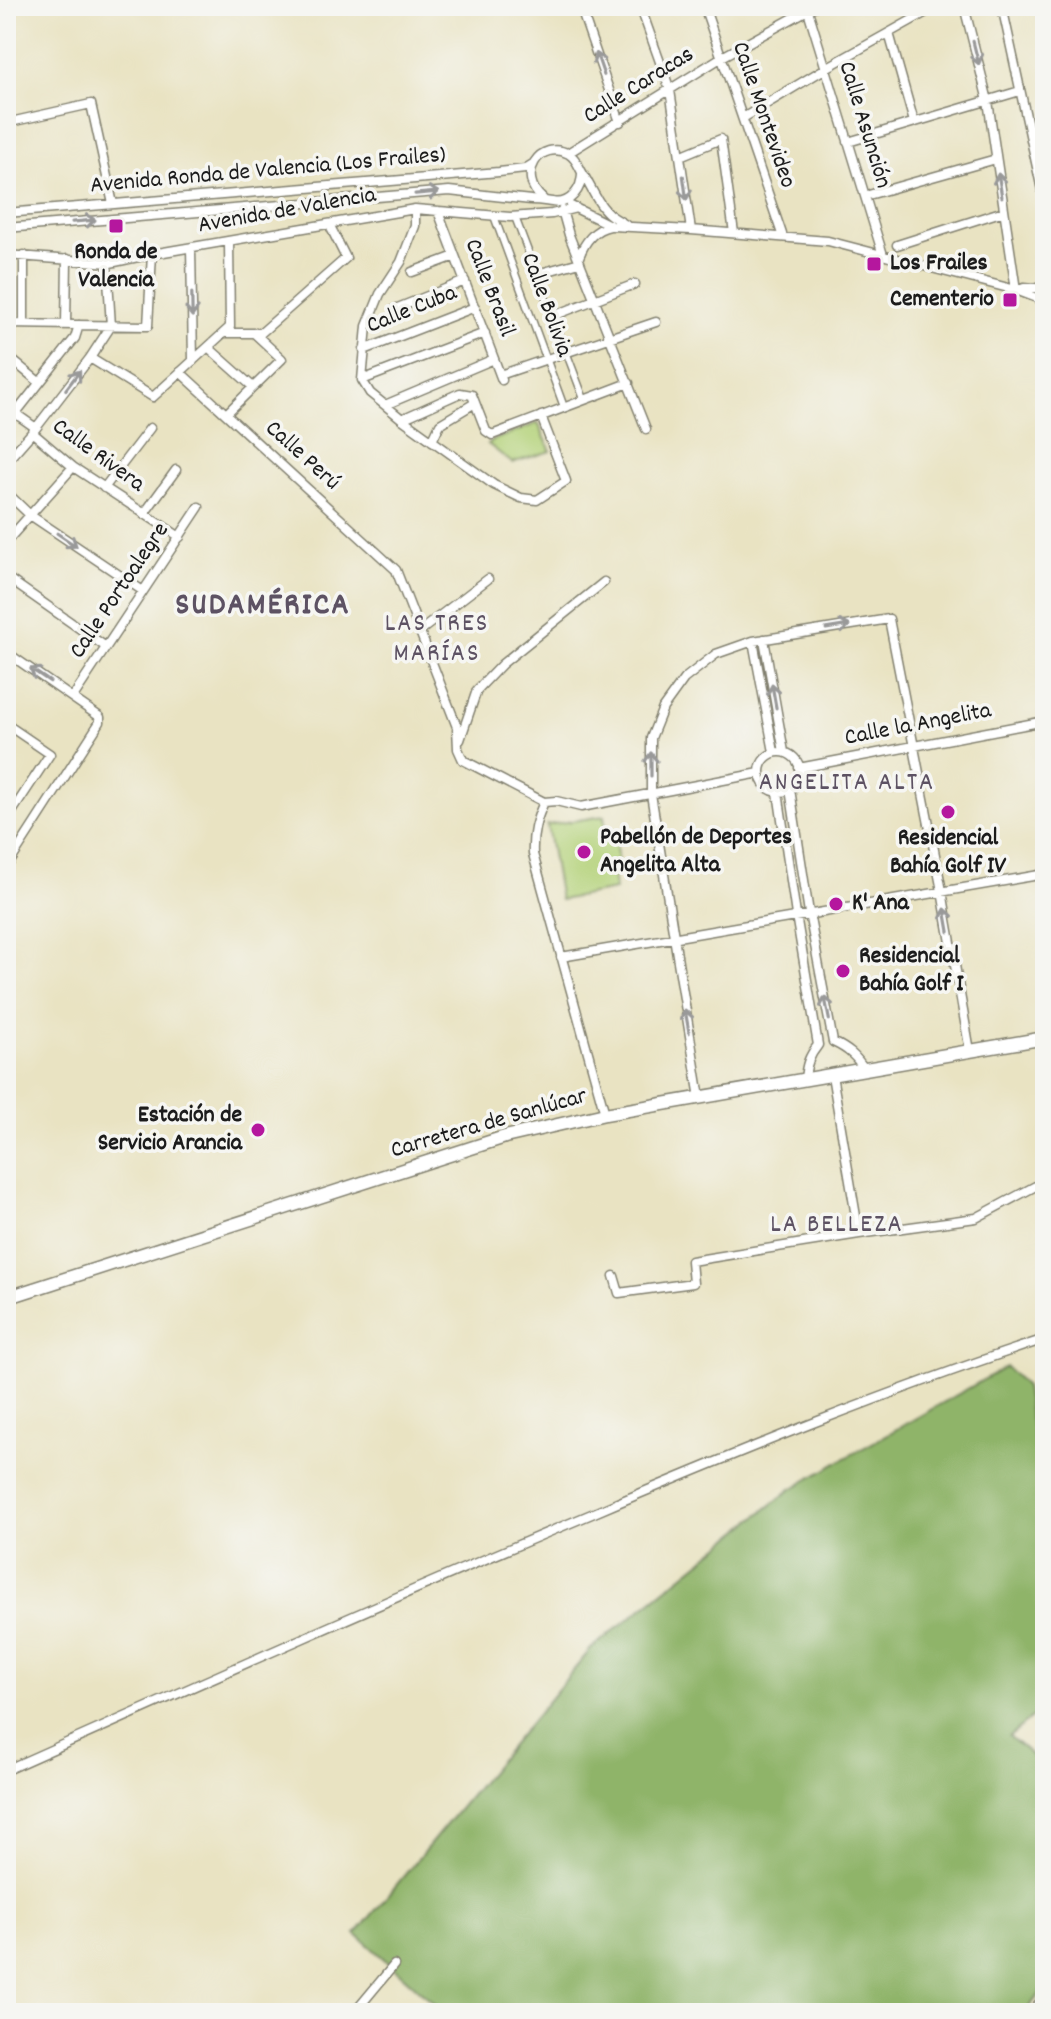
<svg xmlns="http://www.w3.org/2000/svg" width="1051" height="2019" font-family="Dekko,sans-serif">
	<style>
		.green { fill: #b4d279; stroke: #68774a; stroke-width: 2 }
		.forest { fill: #8fb469; stroke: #566842; stroke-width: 2 }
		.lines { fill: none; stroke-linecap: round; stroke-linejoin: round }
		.pedestrian-casing { stroke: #82806f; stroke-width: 9 }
		.minor-casing { stroke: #82806f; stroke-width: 11 }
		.secondary-casing { stroke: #82806f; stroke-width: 15 }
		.pedestrian { stroke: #fff; stroke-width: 6 }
		.minor { stroke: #fff; stroke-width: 8 }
		.secondary { stroke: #fff; stroke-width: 12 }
		.oneway { stroke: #999 }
		.poi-dot { fill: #b5179e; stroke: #f6f6f2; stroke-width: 3 }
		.labels { text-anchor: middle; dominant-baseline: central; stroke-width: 7; stroke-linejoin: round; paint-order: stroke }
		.street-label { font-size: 24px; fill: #1c1c1c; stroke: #f6f6f2 }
		.poi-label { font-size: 24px; font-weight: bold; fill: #1c1c1c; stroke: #f6f6f2; text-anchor: start }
		.neighbourhood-label { font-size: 26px; letter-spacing: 2px; fill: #5d5263; stroke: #f6f6f2 }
		.district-label { font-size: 32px; font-weight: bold; letter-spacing: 2px; fill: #5d5263; stroke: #f6f6f2 }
	</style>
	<rect width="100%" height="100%" fill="#f6f6f2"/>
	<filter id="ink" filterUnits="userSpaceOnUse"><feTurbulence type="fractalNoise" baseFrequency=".0125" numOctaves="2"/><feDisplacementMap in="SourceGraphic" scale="16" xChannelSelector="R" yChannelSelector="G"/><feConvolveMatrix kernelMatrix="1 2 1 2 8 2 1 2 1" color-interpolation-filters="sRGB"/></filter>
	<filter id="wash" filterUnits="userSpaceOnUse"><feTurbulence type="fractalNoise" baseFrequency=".006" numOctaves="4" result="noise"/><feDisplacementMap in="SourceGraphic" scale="32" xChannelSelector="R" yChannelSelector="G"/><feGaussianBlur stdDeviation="1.8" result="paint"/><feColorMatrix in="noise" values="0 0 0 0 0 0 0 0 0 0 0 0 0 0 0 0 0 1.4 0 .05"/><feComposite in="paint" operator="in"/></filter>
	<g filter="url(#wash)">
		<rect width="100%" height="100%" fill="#e9e3c2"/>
		<path class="green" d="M538 423 551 451 512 463 488 444 496 439Z
			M604 816 606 832 614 831 619 871 613 873 615 890 560 900 547 825Z"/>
		<path class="forest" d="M1006 1367 1025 1386 1045 1507V1707L1009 1736 1045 1767V1988L1024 2013H445L356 1934 591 1649 791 1489Z"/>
	</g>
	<g filter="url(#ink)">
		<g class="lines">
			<defs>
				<path id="pedestrian" d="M494 216 564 407
					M515 217 584 399"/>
				<path id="minor" d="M580 6 620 122
					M640 6 670 90 691 230
					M704 6 783 237
					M964 6 988 101 1016 290
					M1002 6 1045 204
					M1045 6V7
					M807 7 883 255
					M889 33 914 122
					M743 118 826 68 937 6
					M6 123 91 104 113 204
					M848 142 1020 91
					M568 153 722 57 815 6
					M680 156 721 139 734 233
					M865 196 996 159
					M543 199C515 176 540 138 569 154 577 159 578 166 583 174 590 185 596 201 606 211 611 217 620 221 626 225
					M571 206 612 226 691 230 828 241 1016 290 1045 301
					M415 209V226L401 262 380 294 367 326 362 380 370 393 402 419 494 485 521 498 537 500 566 481 541 416
					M562 210 569 235 646 429
					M438 211 502 380
					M6 213 499 172 525 169 533 164
					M6 228 449 191 531 200C540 200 544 201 552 202 570 206 582 189 582 173
					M897 245 1004 211
					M191 248 193 361
					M6 255 110 263 152 254 415 209 510 217 552 214 576 208
					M579 257C584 243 594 229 610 226
					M412 272 455 256
					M537 274 580 262
					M1016 290 1024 287 1045 289
					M395 309 465 281
					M553 316 635 284
					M6 324 148 326 152 254
					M24 324V255
					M66 325 67 259
					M225 333H261L346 258 329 224
					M208 347 253 387
					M364 350 475 307
					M6 355 39 382
					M90 358 153 397 230 327 229 242
					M180 372 396 570 457 727 458 749 463 760 544 802
					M500 375 656 322
					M362 380 485 333
					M385 405 494 359
					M6 407 36 428
					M15 414 75 338 79 325
					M226 414 282 359 254 333
					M402 419 460 393 472 395 486 431 492 435 629 383
					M33 433 73 467 180 537
					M432 441 440 424 475 403
					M6 462 36 428 90 358 111 326 107 263
					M104 488 150 428
					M6 492 30 515 143 591
					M144 514 176 470
					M6 542 73 467
					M6 577 106 647
					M420 631 488 579
					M764 639 784 752
					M753 641 774 752
					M6 652 100 717V722L6 868
					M73 697 199 507
					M6 724 50 754 6 821
					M460 740 477 690 502 664 604 582
					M760 772a20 20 0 1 1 40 0a20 20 0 1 1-40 0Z
					M799 768 1045 721
					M790 789 809 913 833 1042C848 1049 856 1056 865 1070
					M778 792 796 915 818 1045C809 1056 806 1065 805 1080
					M544 802C536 820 532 834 533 854L605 1114
					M544 802 556 801 581 807 760 773
					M561 957 1045 874
					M832 1075 859 1234
					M700 1098 651 794V738L663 708 684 679 716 654 753 641 889 619 942 891 970 1051
					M614 1276 619 1293 693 1283 691 1261 859 1234 976 1218 1045 1181
					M6 1770C201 1683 396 1596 594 1513 742 1450 892 1389 1045 1339
					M354 2013 394 1965
					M1030 2013 1045 1997"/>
				<path id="secondary" d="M6 1298 505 1137 605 1114 1045 1038"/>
			</defs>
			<use href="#pedestrian" class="pedestrian-casing"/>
			<use href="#minor" class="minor-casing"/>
			<use href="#secondary" class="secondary-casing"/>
			<use href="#pedestrian" class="pedestrian"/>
			<use href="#minor" class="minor"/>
			<use href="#secondary" class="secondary"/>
		</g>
		<defs><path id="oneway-shaft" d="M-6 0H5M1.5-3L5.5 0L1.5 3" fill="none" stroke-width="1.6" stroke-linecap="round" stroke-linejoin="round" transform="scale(2)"/></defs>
		<g class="oneway">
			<use href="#oneway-shaft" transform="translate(976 53) rotate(76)"/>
			<use href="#oneway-shaft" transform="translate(600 64) rotate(-109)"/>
			<use href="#oneway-shaft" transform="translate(1000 185) rotate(-99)"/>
			<use href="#oneway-shaft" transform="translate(685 188) rotate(82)"/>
			<use href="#oneway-shaft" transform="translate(427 193) rotate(-5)"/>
			<use href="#oneway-shaft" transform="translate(84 221) rotate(-5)"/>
			<use href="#oneway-shaft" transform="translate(192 305) rotate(89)"/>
			<use href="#oneway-shaft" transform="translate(73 380) rotate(-53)"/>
			<use href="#oneway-shaft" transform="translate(67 540) rotate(34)"/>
			<use href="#oneway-shaft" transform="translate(838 627) rotate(-9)"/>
			<use href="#oneway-shaft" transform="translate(40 675) rotate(-146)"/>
			<use href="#oneway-shaft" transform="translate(774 696) rotate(-100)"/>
			<use href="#oneway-shaft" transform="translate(651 764) rotate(-90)"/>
			<use href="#oneway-shaft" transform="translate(947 920) rotate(-100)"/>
			<use href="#oneway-shaft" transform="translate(827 1008) rotate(-101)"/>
			<use href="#oneway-shaft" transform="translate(687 1021) rotate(-100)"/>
		</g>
	</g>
	<g class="poi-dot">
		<rect x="108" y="218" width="16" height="16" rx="4"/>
		<rect x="866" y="256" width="16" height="16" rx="4"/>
		<rect x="1002" y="292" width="16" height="16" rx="4"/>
		<circle cx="948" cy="812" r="8"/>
		<circle cx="584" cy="852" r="8"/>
		<circle cx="836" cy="904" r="8"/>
		<circle cx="843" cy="971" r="8"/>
		<circle cx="258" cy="1130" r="8"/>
	</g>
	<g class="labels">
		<g class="street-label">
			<text transform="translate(639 86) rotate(-32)">Calle Caracas</text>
			<text transform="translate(763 115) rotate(71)">Calle Montevideo</text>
			<text transform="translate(864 125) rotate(73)">Calle Asunción</text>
			<text transform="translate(268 171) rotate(-5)">Avenida Ronda de Valencia (Los Frailes)</text>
			<text transform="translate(287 211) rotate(-10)">Avenida de Valencia</text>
			<text transform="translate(489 288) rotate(69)">Calle Brasil</text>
			<text transform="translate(546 305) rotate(70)">Calle Bolivia</text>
			<text transform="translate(412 310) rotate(-22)">Calle Cuba</text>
			<text transform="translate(98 456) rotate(36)">Calle Rivera</text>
			<text transform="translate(302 456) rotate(42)">Calle Perú</text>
			<text transform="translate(120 591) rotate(-56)">Calle Portoalegre</text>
			<text transform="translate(918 725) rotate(-11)">Calle la Angelita</text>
			<text transform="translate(489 1124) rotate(-16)">Carretera de Sanlúcar</text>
		</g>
		<g class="poi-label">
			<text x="116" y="253" text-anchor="middle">Ronda de<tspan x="116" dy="28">Valencia</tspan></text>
			<text x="890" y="264">Los Frailes</text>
			<text x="994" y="300" text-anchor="end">Cementerio</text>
			<text x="600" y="838">Pabellón de Deportes<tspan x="600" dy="28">Angelita Alta</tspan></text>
			<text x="948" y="839" text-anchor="middle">Residencial<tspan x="948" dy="28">Bahía Golf IV</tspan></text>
			<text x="852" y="904">K' Ana</text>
			<text x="859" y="957">Residencial<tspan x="859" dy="28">Bahía Golf I</tspan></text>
			<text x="242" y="1116" text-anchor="end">Estación de<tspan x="242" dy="28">Servicio Arancia</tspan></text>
		</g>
		<g class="neighbourhood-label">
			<text x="437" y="624">LAS TRES<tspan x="437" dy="30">MARÍAS</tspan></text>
			<text x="847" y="783">ANGELITA ALTA</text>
			<text x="837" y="1225">LA BELLEZA</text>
		</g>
		<g class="district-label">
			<text x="263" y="607">SUDAMÉRICA</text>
		</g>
	</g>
	<rect width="1051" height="2019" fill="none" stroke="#f6f6f2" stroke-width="32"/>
</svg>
